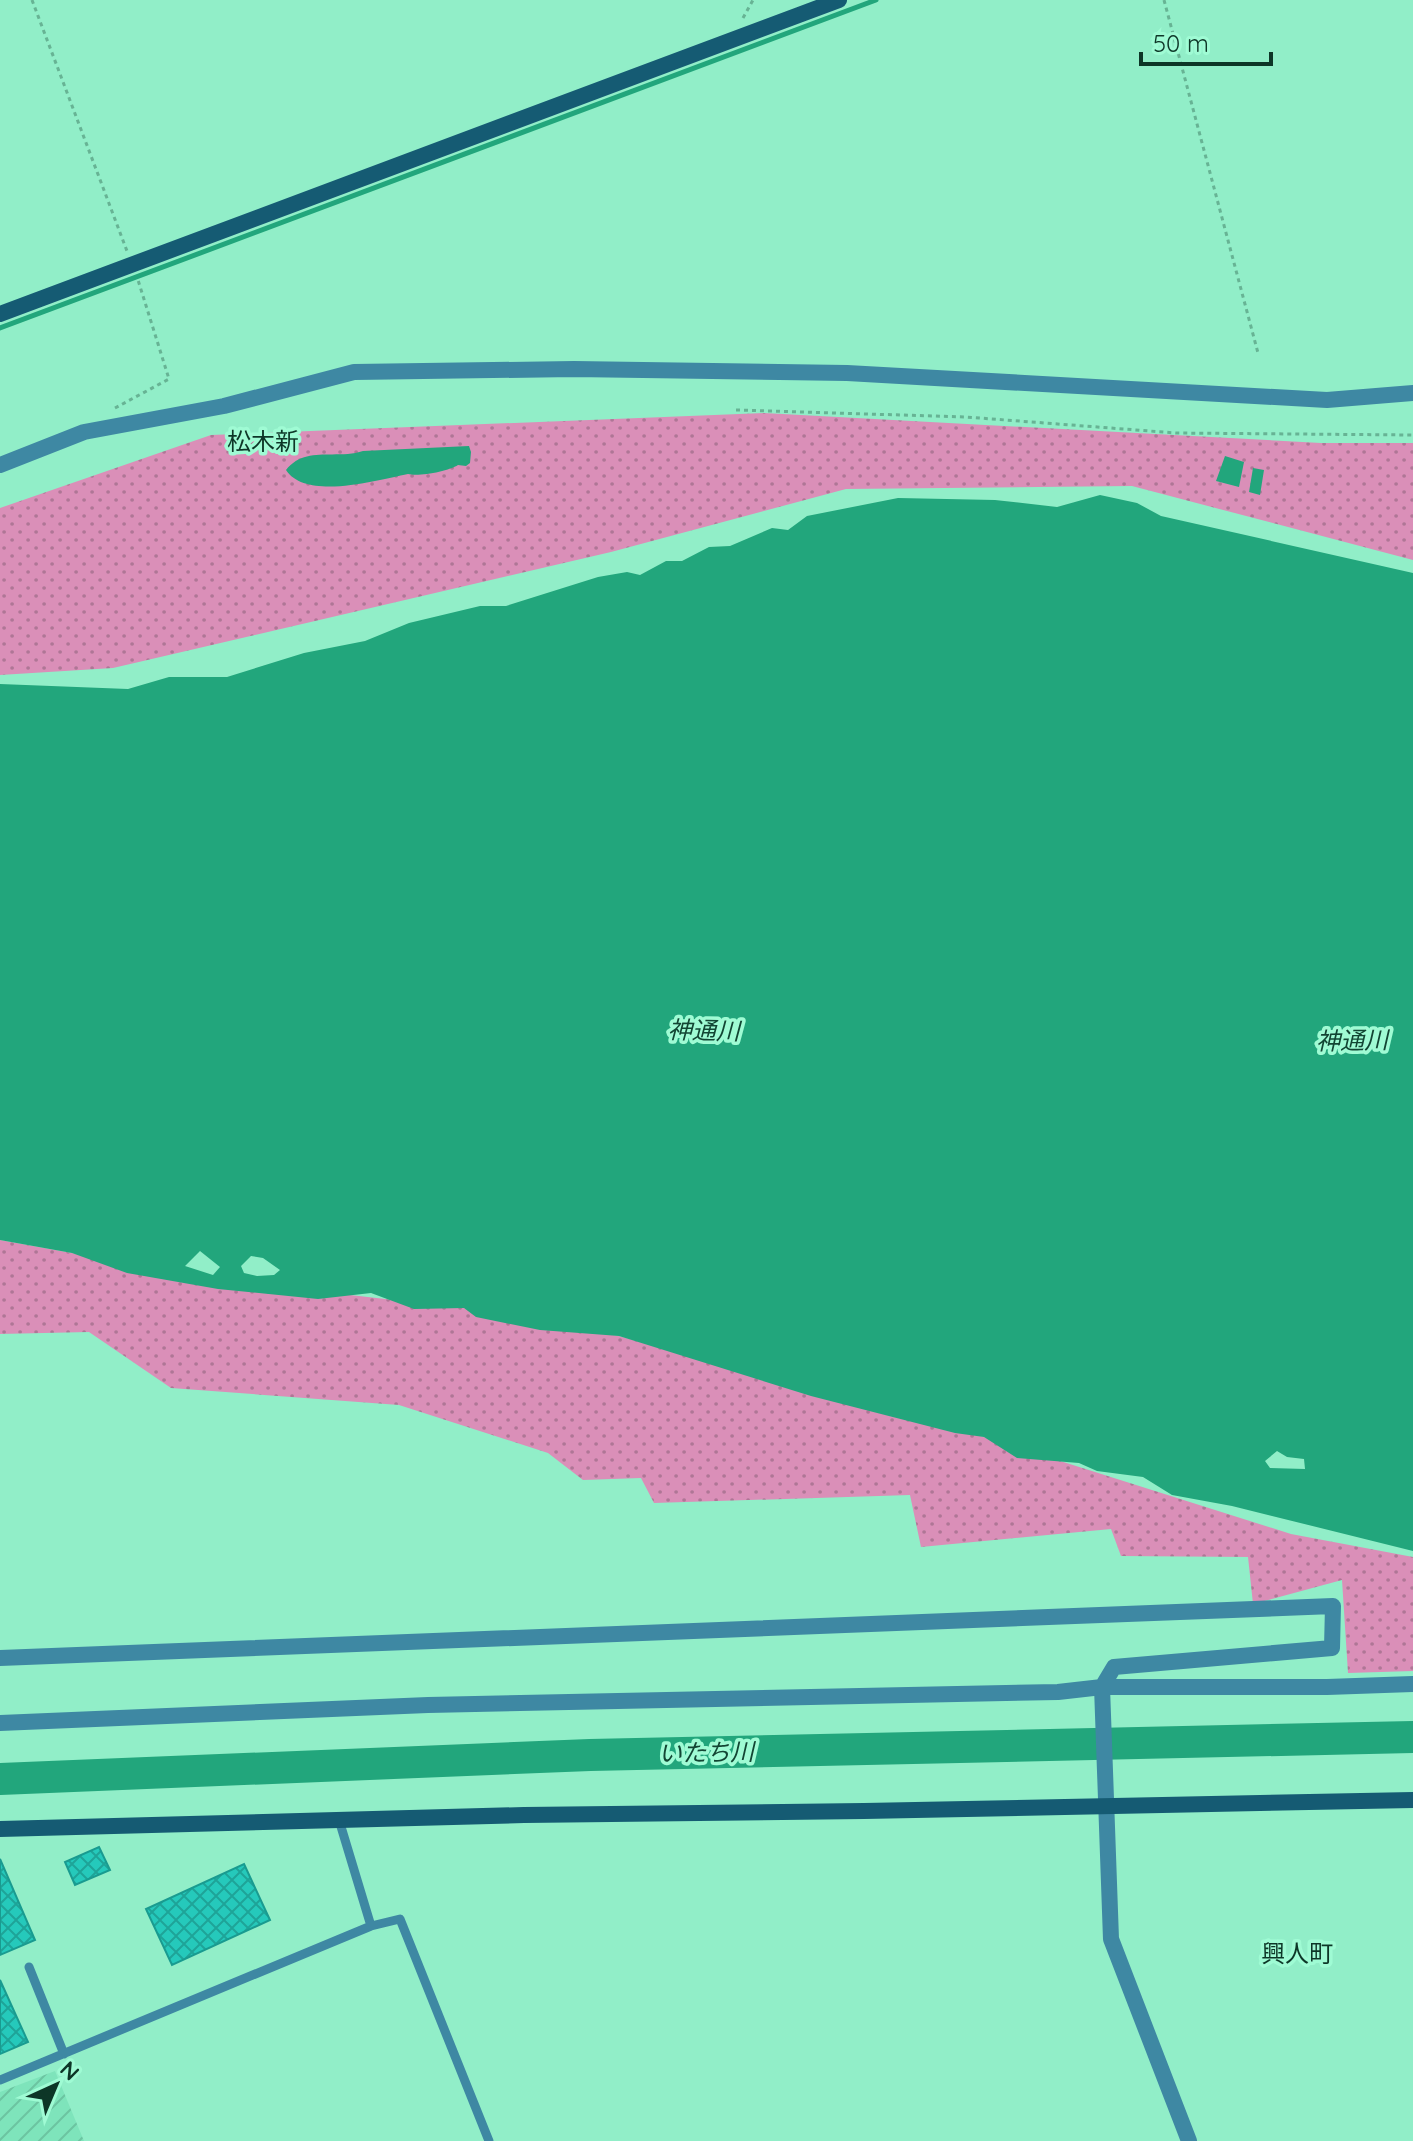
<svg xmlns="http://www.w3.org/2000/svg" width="1413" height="2141" font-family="Quicksand,'Noto Sans JP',sans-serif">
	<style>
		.industrial { fill: url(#industrial-furrows) }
		.grass { fill: url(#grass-dots) }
		.water { fill: #22a67c; fill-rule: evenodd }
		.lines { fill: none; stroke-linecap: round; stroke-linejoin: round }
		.stream { stroke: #22a67c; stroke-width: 5 }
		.river { stroke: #22a67c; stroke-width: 32 }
		.building { fill: url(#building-cross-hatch); stroke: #199b90; stroke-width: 2 }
		.path { stroke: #67b394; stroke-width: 3; stroke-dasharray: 4 4; stroke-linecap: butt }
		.lane { stroke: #3e88a3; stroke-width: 9 }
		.street { stroke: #3e88a3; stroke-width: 16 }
		.secondary { stroke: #155b73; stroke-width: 16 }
		.labels { text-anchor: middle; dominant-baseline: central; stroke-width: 7; stroke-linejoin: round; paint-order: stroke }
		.neighbourhood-label { font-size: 24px; fill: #0d3627; stroke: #9ffbd4 }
		.water-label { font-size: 24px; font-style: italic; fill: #124533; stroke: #9ffbd4 }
	</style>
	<defs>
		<pattern id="industrial-furrows" width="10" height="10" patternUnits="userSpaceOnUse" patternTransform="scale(2)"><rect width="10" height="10" fill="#7ee4bb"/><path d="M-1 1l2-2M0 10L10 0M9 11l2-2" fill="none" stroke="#6cc4a1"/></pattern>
		<pattern id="grass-dots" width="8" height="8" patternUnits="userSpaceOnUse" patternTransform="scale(2)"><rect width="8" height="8" fill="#da8fb8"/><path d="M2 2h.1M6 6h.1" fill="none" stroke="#af7696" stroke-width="1.8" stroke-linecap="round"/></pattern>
		<pattern id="building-cross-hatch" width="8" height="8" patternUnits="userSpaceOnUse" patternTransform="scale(2)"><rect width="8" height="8" fill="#25c9bb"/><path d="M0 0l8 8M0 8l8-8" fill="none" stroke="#1ea498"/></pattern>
	</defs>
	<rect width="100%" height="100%" fill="#91eec8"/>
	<path class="industrial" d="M55 2071 84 2141H0V2092Z"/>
	<path class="grass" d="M764 413 1321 443H1413V560L1132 486 846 489 611 552 113 668 0 675V508L211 435Z
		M0 1240 72 1253 166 1274 464 1308 619 1336 984 1437 1291 1534 1413 1557V1671L1348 1673 1342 1580 1253 1604 1248 1557 1121 1556 1111 1529 921 1547 910 1495 654 1503 641 1478 583 1480 548 1453 399 1405 171 1388 89 1332 0 1334Z"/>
	<path class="water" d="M469 446 471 452 470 463 466 466 458 465C449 471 419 477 408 474 378 480 306 501 286 470 305 445 337 460 363 451Z
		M1225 456 1244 462 1239 487 1216 481Z
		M1253 468 1264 470 1260 495 1249 492Z
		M1100 495 1137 503 1161 516 1413 573V1551L1232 1506 1172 1495 1143 1477 1097 1471 1079 1463 1017 1458 984 1437 955 1433 811 1396 619 1336 540 1330 476 1317 464 1308 414 1309 371 1293 318 1299 218 1289 127 1273 72 1253 0 1240V684L128 689 169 677H227L304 653 365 641 409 623 480 606H506L598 577 627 572 640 575 666 561H682L709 547 730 546 772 528 788 530 807 516 898 498 995 500 1057 507ZM200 1251 220 1267 213 1275 185 1266ZM251 1256 263 1258 280 1270 274 1275 257 1276 244 1273 241 1266ZM1277 1451 1287 1457 1304 1459 1305 1469 1270 1468 1265 1461Z"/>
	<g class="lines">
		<path class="stream" d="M0 328 876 0"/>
		<path class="river" d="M0 1779 590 1755 1413 1737"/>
	</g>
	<path class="building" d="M99 1847 110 1870 75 1885 65 1862Z
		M0 1859 35 1940 0 1955Z
		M244 1864 270 1920 172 1965 146 1909Z
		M0 1980 28 2042 0 2054Z"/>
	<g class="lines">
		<path class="path" d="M32 0 127 251
			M1164 0 1258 353
			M743 18 753 0
			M115 408 169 379 138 280
			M736 410 966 417 1176 433 1413 435"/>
		<path class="lane" d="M339 1820 371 1926 400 1919 489 2141
			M29 1967 64 2054
			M0 2080 371 1926"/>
		<path class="street" d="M0 465 84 432 224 406 354 372 574 369 847 373 1327 400 1413 393
			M0 1658 1333 1606 1332 1648 1114 1667 1102 1687 1058 1692 428 1705 0 1723
			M1189 2141 1111 1939 1102 1687H1327L1413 1684"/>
		<path class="secondary" d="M0 314 839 0
			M0 1829 524 1815 864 1811 1413 1800"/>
	</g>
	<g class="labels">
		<g class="neighbourhood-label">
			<text x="263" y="441">松木新</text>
			<text x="1297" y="1953">興人町</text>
		</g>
		<g class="water-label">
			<text transform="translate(704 1030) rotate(1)">神通川</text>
			<text transform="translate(1352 1040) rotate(-1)">神通川</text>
			<text transform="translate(706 1752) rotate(-1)">いたち川</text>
		</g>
	</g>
	<g transform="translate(56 2085) rotate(44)" stroke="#9ffbd4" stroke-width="6" paint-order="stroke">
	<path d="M0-6L14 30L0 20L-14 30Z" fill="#0d3627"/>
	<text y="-12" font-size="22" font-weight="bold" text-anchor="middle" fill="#0d3627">N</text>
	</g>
	<path d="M1141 52v12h130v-12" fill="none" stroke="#0d3627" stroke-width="4"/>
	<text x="1153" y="52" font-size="24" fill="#0d3627" stroke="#9ffbd4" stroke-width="6" paint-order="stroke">50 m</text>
</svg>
